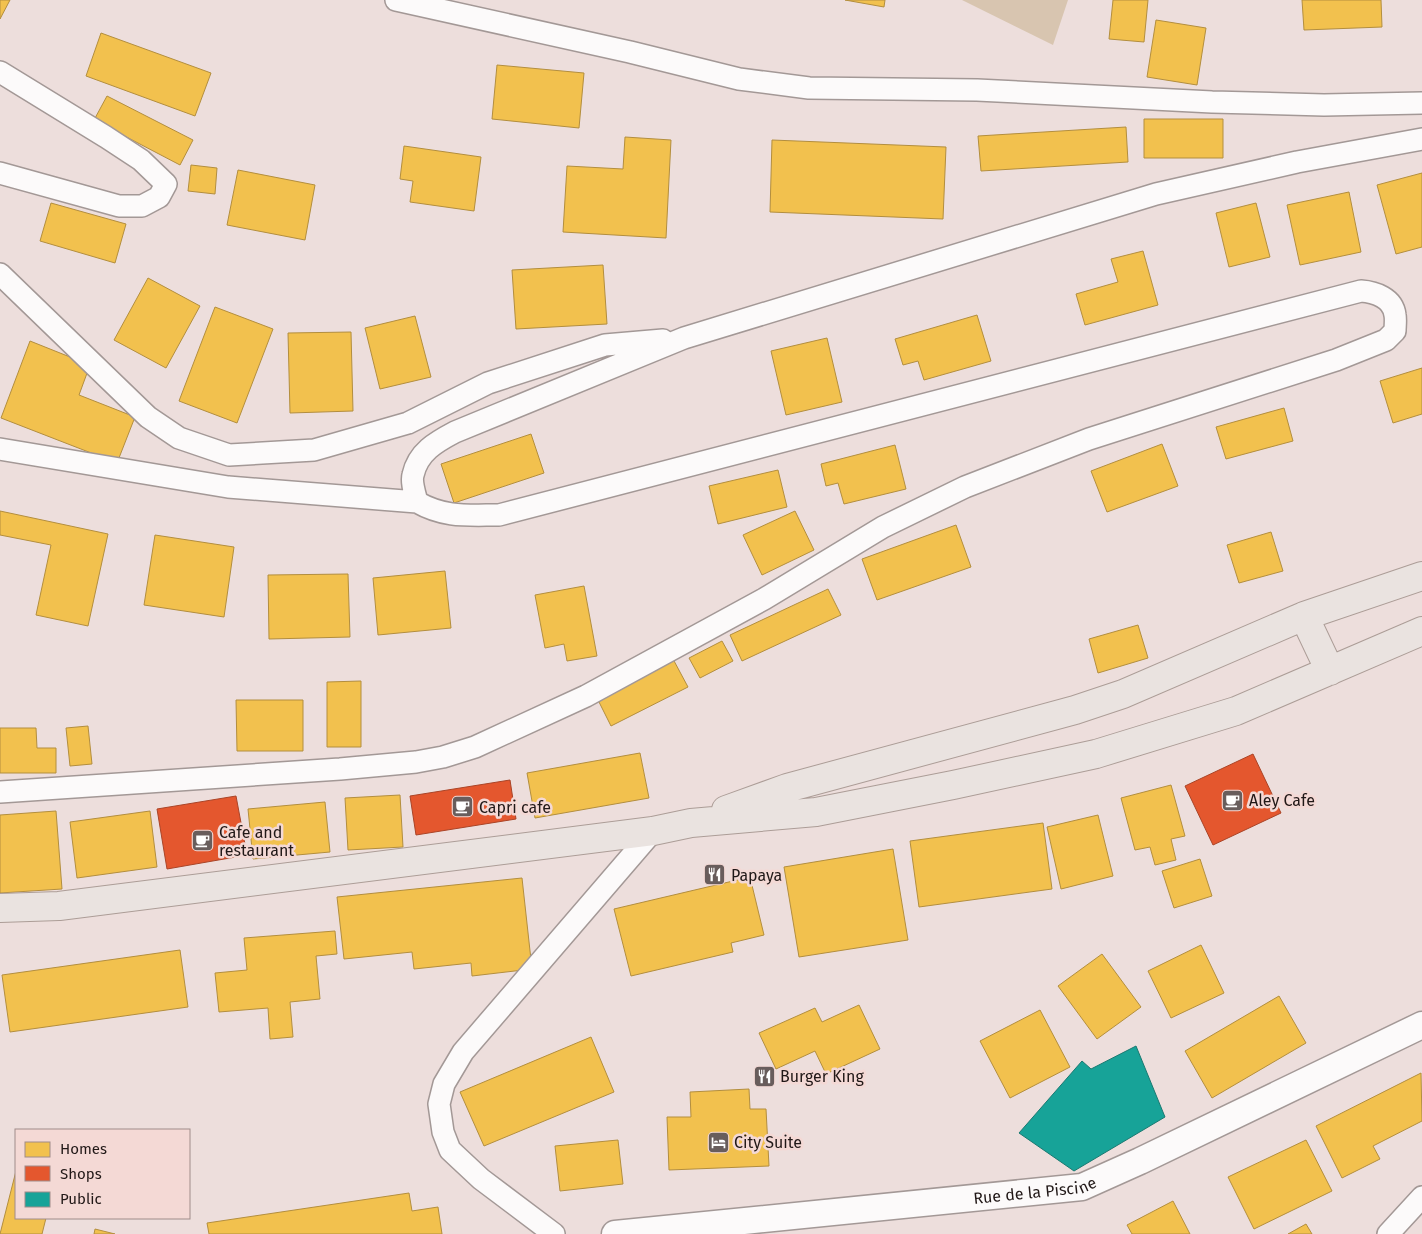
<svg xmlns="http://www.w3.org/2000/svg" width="1422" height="1234" font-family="'Fira Sans',sans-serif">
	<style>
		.green { fill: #d8c5b0 }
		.homes { fill: #f2c14e; stroke: #b38e3e }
		.shops { fill: #e4572e; stroke: #aa4427 }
		.public { fill: #17a398; stroke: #1a7971 }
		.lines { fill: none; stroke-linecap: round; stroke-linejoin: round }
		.minor-casing { stroke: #a39896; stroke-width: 24 }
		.tertiary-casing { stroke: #a39896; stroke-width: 29 }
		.primary-casing { stroke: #ac9d97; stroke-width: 30 }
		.minor { stroke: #fcfafa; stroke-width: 21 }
		.tertiary { stroke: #fcfafa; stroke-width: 26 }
		.primary { stroke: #eae3e0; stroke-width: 28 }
		.labels { text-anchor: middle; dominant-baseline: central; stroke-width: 5; stroke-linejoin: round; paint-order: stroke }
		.poi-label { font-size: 16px; fill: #211817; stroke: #f4d9d5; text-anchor: start }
		.street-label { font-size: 16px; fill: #211817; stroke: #f4d9d5 }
	</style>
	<rect width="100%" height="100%" fill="#eddedc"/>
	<path class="green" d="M962 0H1068L1053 45Z"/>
	<path class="homes" d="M0 0H10L0 19Z
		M845 0H885L884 7Z
		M1113 0H1148L1144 42 1109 39Z
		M1302 0H1381L1382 27 1304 30Z
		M1156 20 1206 28 1197 85 1147 77Z
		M101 33 211 73 195 116 86 76Z
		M497 65 584 73 579 128 492 119Z
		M107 96 193 140 180 165 94 120Z
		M1144 119H1223V158H1144Z
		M1126 127 1128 162 981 171 978 136Z
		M625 137 671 140 666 238 563 232 567 166 623 169Z
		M772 140 946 147 943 219 770 212Z
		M404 146 481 157 474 211 410 202 413 181 400 179Z
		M191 165 217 168 215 194 188 191Z
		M238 170 315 185 305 240 227 225Z
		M1422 173V247L1396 254 1377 185Z
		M1349 192 1361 252 1300 265 1287 205Z
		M51 203 126 224 115 263 40 241Z
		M1256 203 1270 257 1229 267 1216 213Z
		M1143 251 1158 305 1085 325 1076 294 1118 282 1111 259Z
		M603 265 607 324 516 329 512 270Z
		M148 278 200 306 166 368 114 340Z
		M215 307 273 329 237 423 179 401Z
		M977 315 991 361 924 380 918 361 903 365 895 339Z
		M415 316 431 377 380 389 365 328Z
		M351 332 353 411 290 413 288 333Z
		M827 338 842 402 786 415 771 351Z
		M30 341 90 365 79 395 135 417 117 463 1 418Z
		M1422 368V414L1393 423 1380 381Z
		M1284 408 1293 441 1226 459 1216 427Z
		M531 434 544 473 454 503 441 464Z
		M1162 444 1178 486 1107 512 1091 471Z
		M895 445 906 489 844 504 838 483 826 486 821 464Z
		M778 470 787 507 718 524 709 486Z
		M0 511 108 534 88 626 36 615 51 545 0 535Z
		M795 511 814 550 762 575 743 535Z
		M956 525 971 567 877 600 862 559Z
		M1271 532 1283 571 1239 583 1227 545Z
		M155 535 234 547 224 617 144 605Z
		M445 571 451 628 378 635 373 578Z
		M348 574 350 637 269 639 268 575Z
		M584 586 597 656 567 661 564 644 545 648 535 595Z
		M828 589 841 615 742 661 730 635Z
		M1138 625 1148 658 1098 673 1089 639Z
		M722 641 733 661 700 678 689 658Z
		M673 659 688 687 611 726 597 698Z
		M361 681V747H327V682Z
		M236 700H303V751H237Z
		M88 726 92 764 70 766 66 728Z
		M0 728H36L37 748H56V773H0Z
		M640 753 649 798 535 818 527 773Z
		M1171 785 1185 836 1171 839 1176 860 1155 865 1150 847 1135 850 1121 798Z
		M400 795 403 847 348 850 345 798Z
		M325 802 330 852 253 859 248 809Z
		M56 811 62 889 0 893V815Z
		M150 811 157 867 77 878 70 822Z
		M1098 815 1113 876 1061 889 1047 827Z
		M1043 823 1052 889 919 907 910 841Z
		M893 849 908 940 799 957 784 867Z
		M1200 859 1212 896 1174 908 1162 871Z
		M750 877 764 935 731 943 733 952 631 976 614 909Z
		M522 878 532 969 472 976 471 963 414 969 412 952 344 959 337 897Z
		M335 931 337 954 316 956 320 999 290 1002 293 1037 270 1039 268 1008 219 1012 215 973 247 970 244 938Z
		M1201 945 1224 993 1171 1018 1148 971Z
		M180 950 188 1007 10 1032 2 975Z
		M1102 954 1141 1007 1097 1039 1058 986Z
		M1279 996 1306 1043 1212 1098 1185 1051Z
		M859 1005 880 1049 826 1074 815 1051 776 1069 759 1033 815 1008 822 1022Z
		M1040 1010 1070 1067 1010 1098 980 1041Z
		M591 1037 614 1092 484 1146 460 1092Z
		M1421 1073 1422 1121 1373 1146 1380 1159 1342 1178 1316 1126Z
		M749 1089 750 1109H766L769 1166 669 1170 667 1117H691L690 1092Z
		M618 1140 623 1184 560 1191 555 1146Z
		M1306 1140 1332 1191 1254 1229 1228 1177Z
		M16 1171V1218H46L42 1234H0Z
		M409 1193 412 1211 438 1207 442 1234H209L207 1223Z
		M1173 1201 1190 1234H1132L1127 1225Z
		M1306 1224 1312 1234H1288Z
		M95 1229 115 1234H94Z"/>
	<path class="shops" d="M1253 754 1281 813 1213 845 1185 786Z
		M510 780 516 819 416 835 410 796Z
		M236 796 247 855 167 869 157 809Z"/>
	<path class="public" d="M1136 1046 1165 1117 1074 1171 1019 1133 1082 1061 1091 1069Z"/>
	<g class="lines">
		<defs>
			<path id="minor" d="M396 0 630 52 739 79 809 88 977 90 1212 102 1324 105 1422 103
				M0 72 106 137 141 160 166 184 159 197 142 206H119L0 173
				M0 274 148 417 179 438 229 455 314 450 408 423 488 383 605 345 663 340
				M0 449 228 487 417 502
				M0 792 340 769 416 762 443 757 475 747 586 696 764 599 883 527 965 487 1089 439 1336 360 1386 340 1395 331C1395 326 1396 320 1395 315 1393 298 1375 292 1361 291L499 515C468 515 445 518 417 502 415 494 411 482 413 475 418 452 436 442 455 432L684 338 1156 194 1297 162 1422 139
				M554 1234 481 1179 450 1150 443 1132 439 1104 444 1084 463 1052 653 831
				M1388 1234 1422 1197"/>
			<g id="tertiary">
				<path id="s1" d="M615 1234 1082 1187 1140 1161 1422 1025"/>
			</g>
			<path id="primary" d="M1304 616 1330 671
				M726 810 787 788 1075 710 1123 694 1304 616 1422 576
				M0 908 59 906 653 831 691 823 816 812 953 785 1096 754 1236 711 1422 631"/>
		</defs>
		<use href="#minor" class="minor-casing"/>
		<use href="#tertiary" class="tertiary-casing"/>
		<use href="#primary" class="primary-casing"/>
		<use href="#minor" class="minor"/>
		<use href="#tertiary" class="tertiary"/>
		<use href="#primary" class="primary"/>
	</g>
	<defs>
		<symbol id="cafe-square" viewBox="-11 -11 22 22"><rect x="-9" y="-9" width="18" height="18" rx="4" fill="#685d5c" stroke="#f4d9d5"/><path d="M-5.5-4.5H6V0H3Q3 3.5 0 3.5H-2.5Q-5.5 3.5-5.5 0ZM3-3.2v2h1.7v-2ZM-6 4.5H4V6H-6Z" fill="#fff"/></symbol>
		<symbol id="restaurant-square" viewBox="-11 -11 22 22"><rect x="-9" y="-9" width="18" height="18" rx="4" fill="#685d5c" stroke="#f4d9d5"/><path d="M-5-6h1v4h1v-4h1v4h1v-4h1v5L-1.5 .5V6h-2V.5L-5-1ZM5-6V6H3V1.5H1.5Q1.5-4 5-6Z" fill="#fff"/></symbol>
		<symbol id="hotel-square" viewBox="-11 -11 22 22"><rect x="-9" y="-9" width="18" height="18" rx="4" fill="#685d5c" stroke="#f4d9d5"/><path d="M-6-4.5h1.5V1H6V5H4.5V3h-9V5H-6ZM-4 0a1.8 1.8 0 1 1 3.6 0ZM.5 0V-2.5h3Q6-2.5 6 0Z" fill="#fff"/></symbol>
	</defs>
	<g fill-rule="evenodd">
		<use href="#cafe-square" x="1220" y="788" width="25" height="25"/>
		<use href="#cafe-square" x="450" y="794" width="25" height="25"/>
		<use href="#cafe-square" x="190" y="828" width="25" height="25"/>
		<use href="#restaurant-square" x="702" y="862" width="25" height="25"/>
		<use href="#restaurant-square" x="752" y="1064" width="25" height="25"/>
		<use href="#hotel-square" x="706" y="1130" width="25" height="25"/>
	</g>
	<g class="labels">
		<g class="poi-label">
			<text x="1249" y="800">Aley Cafe</text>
			<text x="479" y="807">Capri cafe</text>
			<text x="219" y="832">Cafe and<tspan x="219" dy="18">restaurant</tspan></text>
			<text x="731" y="875">Papaya</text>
			<text x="780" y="1076">Burger King</text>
			<text x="734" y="1142">City Suite</text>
		</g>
		<g class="street-label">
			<text stroke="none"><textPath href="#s1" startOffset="422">Rue de la Piscine</textPath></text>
		</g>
	</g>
	<rect x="15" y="1129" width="175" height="90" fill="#f4d9d5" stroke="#a08c89"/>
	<rect x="25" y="1142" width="25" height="15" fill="#f2c14e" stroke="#a08c89"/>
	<text x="60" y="1154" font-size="15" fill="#211817">Homes</text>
	<rect x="25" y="1166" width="25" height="15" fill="#e4572e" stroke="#a08c89"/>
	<text x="60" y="1179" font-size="15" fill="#211817">Shops</text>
	<rect x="25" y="1192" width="25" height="15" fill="#17a398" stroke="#a08c89"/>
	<text x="60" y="1204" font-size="15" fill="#211817">Public</text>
</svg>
